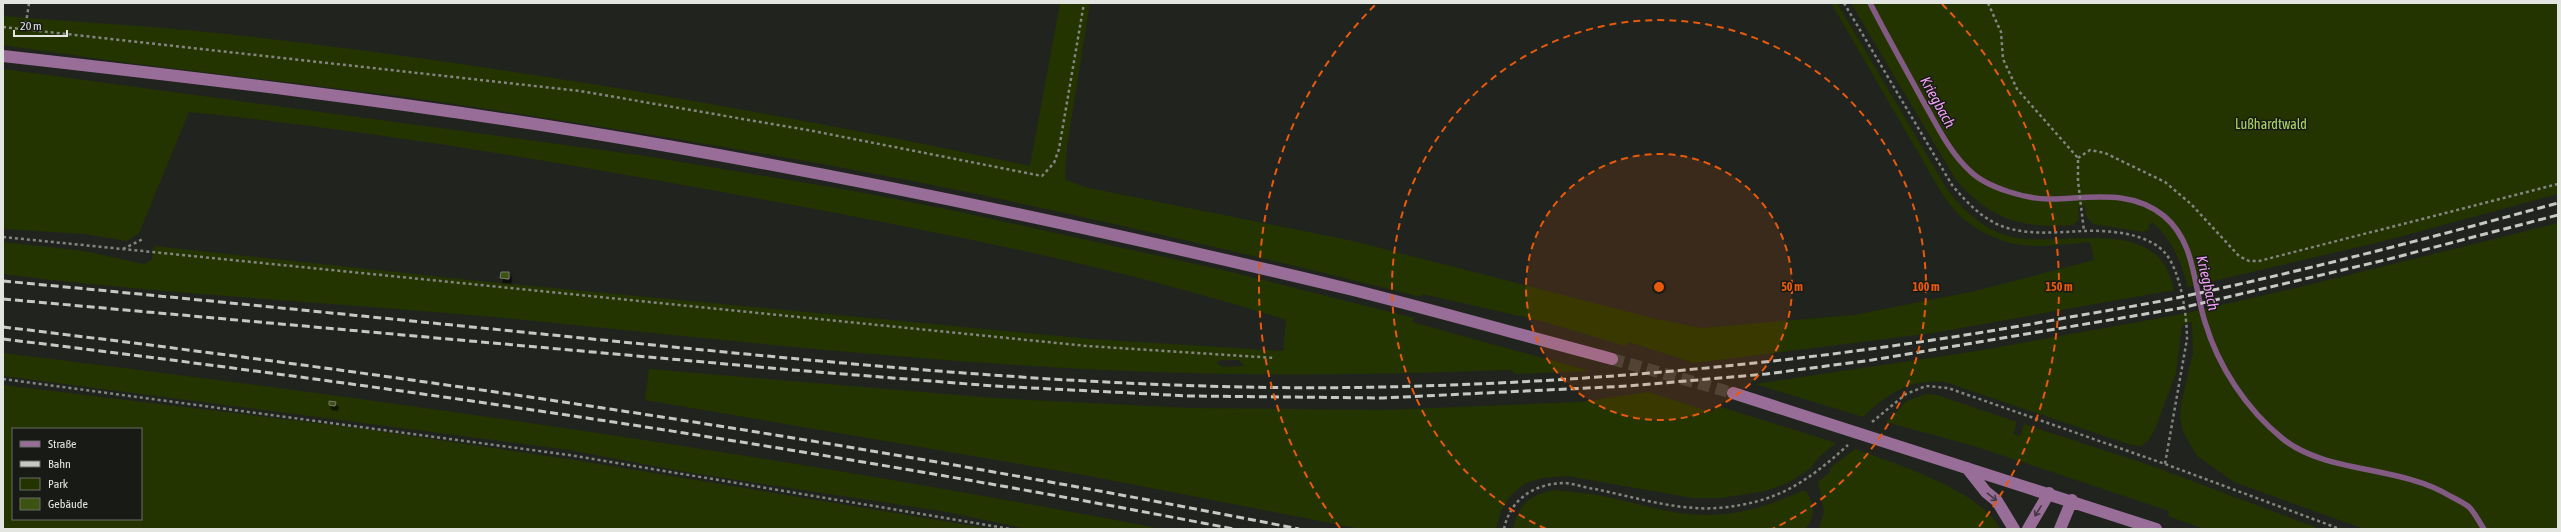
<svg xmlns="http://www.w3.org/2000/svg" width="2561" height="532" font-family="'Asap Condensed',sans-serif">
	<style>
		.green { fill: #233400; fill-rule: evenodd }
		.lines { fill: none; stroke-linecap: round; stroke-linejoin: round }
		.stream { stroke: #825a84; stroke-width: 5.5 }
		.building { fill: #3d5311; stroke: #757871; filter: url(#shadow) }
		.major-tunnel { stroke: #3e413b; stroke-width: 12; stroke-dasharray: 12 6; stroke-linecap: butt }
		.path { stroke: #828580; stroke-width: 2.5; stroke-dasharray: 3 3; stroke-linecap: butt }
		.major { stroke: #986e99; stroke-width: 12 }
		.rail { stroke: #c6c8c4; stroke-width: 3; stroke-dasharray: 8 4; stroke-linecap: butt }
		.oneway { stroke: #453843 }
		.ring { fill: none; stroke: #e8590c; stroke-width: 2; stroke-dasharray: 7 5 }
		.labels { text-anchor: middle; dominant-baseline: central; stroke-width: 3; stroke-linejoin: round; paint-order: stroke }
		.park-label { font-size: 14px; fill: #aad565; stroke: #181b15 }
		.water-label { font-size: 15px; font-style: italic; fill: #f29ff6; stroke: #181b15 }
		.centre { fill: #e8590c; stroke: #181b15; stroke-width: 2 }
		.ring-label { font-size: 12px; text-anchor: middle; font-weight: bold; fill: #e8590c; stroke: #181b15; stroke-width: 3; stroke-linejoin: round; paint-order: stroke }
	</style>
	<defs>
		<filter id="shadow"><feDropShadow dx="2.5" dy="4.5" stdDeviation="0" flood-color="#0009"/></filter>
	</defs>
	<rect width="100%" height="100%" fill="#21241e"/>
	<path class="green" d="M1060 3H1090L1067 146 1065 179 1084 187 1353 241 1656 319 1702 328 1854 315 1975 291 2094 260 2090 242C2061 244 2027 251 1999 239 1985 234 1971 226 1960 216 1940 196 1927 166 1912 142 1885 96 1858 49 1831 3H1837L1947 189C1963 210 1982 229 2008 236 2055 249 2135 218 2166 267 2170 274 2172 283 2174 290L1933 333 1694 363 1629 342 1625 346 1541 321 1422 294 1421 297C1269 259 1116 223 962 191 816 161 667 137 520 114 348 86 175 72 3 45V16C77 22 152 26 227 34 496 64 765 110 1030 166Z
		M1851 3H2558V194L2384 241 2188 287C2181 262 2172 239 2152 222L2148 227 2150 229 2143 232 2093 224 2086 216 2085 206 2078 207 2079 219 2073 225C2022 229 1990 219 1956 180Z
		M3 69 639 155 854 191 956 211 1227 271 1414 318 1412 322 1590 371 1516 374 1510 370C1403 374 1297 376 1191 373 958 367 726 340 495 317 331 302 166 295 3 274V242L84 251 144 264 152 260 154 246 479 281 1090 339 1283 351 1286 320C1120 267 948 234 777 202 582 166 386 132 189 112L139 233 127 241 85 234 3 229ZM1221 360H1239L1244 366 1223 367 1216 363Z
		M2558 223V529H2364L2234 482 2197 456 2183 432 2180 417 2182 400 2193 353 2192 322 2182 325 2176 373 2155 429 2148 441 2141 446 2131 445 1945 382C1909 379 1889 393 1863 417L1755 384 1977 351 2182 314 2300 287Z
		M3 353C391 400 778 455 1162 529H1027L947 512 686 472 569 450 3 376Z
		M649 369 994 398 1189 408 1384 410 1580 402 1648 392 1711 412 1718 406 1836 443 1819 457 1811 468 1788 483 1765 491 1721 498H1693L1567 476 1542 478 1524 484 1511 495 1501 510 1496 529H1361L1084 475 645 400Z
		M3 385 358 428 568 459 992 529H3ZM13 429H141V519H13Z
		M1926 394 1937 395 2017 422 2013 434 2020 436 2024 424 2152 466 2320 529H2204L2168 516 2169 511 1974 446 1886 422 1907 401Z
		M1855 449C1894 463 1982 491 2000 529H1819L1824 511 1818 482 1830 472V468Z
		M1554 490C1570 492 1587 493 1603 496 1636 503 1668 514 1702 515 1737 516 1771 505 1802 491H1806C1814 504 1816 518 1805 529H1513C1519 503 1529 496 1554 490Z"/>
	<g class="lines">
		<path class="stream" d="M1870 3C1887 36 1905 68 1923 101 1937 125 1949 152 1970 171 1987 188 2029 200 2052 199 2091 198 2131 189 2164 216 2196 243 2193 285 2205 322 2218 366 2246 409 2283 439 2327 474 2399 465 2450 496 2456 499 2464 503 2469 507 2475 513 2479 522 2484 529"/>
	</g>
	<path class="building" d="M501 272H509V279L500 278Z
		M329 401 336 402 335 406 329 405Z"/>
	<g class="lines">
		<path class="major-tunnel" d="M1612 359 1733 393"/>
		<path class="path" d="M1844 3 1952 185C1968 204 1986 223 2011 229 2035 235 2060 232 2084 231 2109 230 2149 233 2166 254 2181 273 2187 316 2187 339L2165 464
			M1988 3 2001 32 2003 59 2017 89 2078 158V181L2084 231
			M3 27 580 91 813 131 1042 176 1054 163 1059 149 1084 3
			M25 30 29 3
			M2078 158 2090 150 2105 153 2165 182 2191 204 2239 256 2249 261H2259L2558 184
			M3 237 1087 346 1275 358
			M123 249 143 239
			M3 379 569 455 1011 529
			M1872 422 1906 394 1926 386 1948 388 2165 464 2340 529
			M1504 529C1510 500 1533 484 1563 483 1573 483 1585 488 1595 489 1634 497 1678 511 1718 508 1776 503 1806 483 1848 445"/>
		<path class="major" d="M3 56C199 78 396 101 591 133 846 175 1099 229 1349 289 1437 311 1525 336 1612 359
			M1733 393 2156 529
			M1967 468 1986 492 1997 501 2014 529
			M2028 529 2049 493
			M2060 529 2072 500"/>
		<path class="rail" d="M3 281C226 302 450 325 673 347 909 370 1147 392 1384 387 1609 382 1832 360 2054 320 2096 312 2139 306 2181 297 2308 270 2433 237 2558 203
			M3 299 793 370 994 386 1189 396 1383 398 1628 386 1766 374 1872 360 2181 308 2389 259 2558 215
			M3 327C438 379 869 444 1299 529
			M3 339C416 389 826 450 1234 529"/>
	</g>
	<defs><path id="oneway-shaft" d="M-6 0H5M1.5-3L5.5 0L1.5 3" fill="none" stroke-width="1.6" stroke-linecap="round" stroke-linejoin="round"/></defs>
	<g class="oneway">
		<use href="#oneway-shaft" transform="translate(1992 497) rotate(39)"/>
		<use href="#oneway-shaft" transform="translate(2038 511) rotate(122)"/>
	</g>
	<circle cx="1659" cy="287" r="133" fill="#e8590c" fill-opacity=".12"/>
	<g class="ring">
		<circle cx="1659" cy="287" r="133"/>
		<path d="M1546 529A267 267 0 1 1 1772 529"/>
		<path d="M1340 528A400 400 0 0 1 1376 4M1942 4A400 400 0 0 1 1978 528"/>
	</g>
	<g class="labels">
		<g class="park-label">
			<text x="2271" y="124">Lußhardtwald</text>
		</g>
		<g class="water-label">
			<text transform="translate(1938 102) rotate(61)">Kriegbach</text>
			<text transform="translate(2208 283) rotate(77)">Kriegbach</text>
		</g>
	</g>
	<circle cx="1659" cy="287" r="6" class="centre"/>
	<g class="ring-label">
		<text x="1792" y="291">50 m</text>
		<text x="1926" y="291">100 m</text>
		<text x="2059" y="291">150 m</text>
	</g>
	<rect width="2561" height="532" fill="none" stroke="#e3e5e1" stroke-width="8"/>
	<rect x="12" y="428" width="130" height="92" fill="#181b15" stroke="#696c67"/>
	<rect x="20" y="441" width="20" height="6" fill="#986e99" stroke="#696c67"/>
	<text x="48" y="448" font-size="12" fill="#e3e5e1">Straße</text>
	<rect x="20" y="461" width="20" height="6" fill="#c6c8c4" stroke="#696c67"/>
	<text x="48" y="468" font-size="12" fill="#e3e5e1">Bahn</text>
	<rect x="20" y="478" width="20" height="12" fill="#233400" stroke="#696c67"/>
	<text x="48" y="488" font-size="12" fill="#e3e5e1">Park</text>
	<rect x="20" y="498" width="20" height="12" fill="#3d5311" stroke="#696c67"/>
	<text x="48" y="508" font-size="12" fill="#e3e5e1">Gebäude</text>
	<path d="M14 30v6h53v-6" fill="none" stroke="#e3e5e1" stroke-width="2"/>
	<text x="20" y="30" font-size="12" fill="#e3e5e1" stroke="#181b15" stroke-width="3" paint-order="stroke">20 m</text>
</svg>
